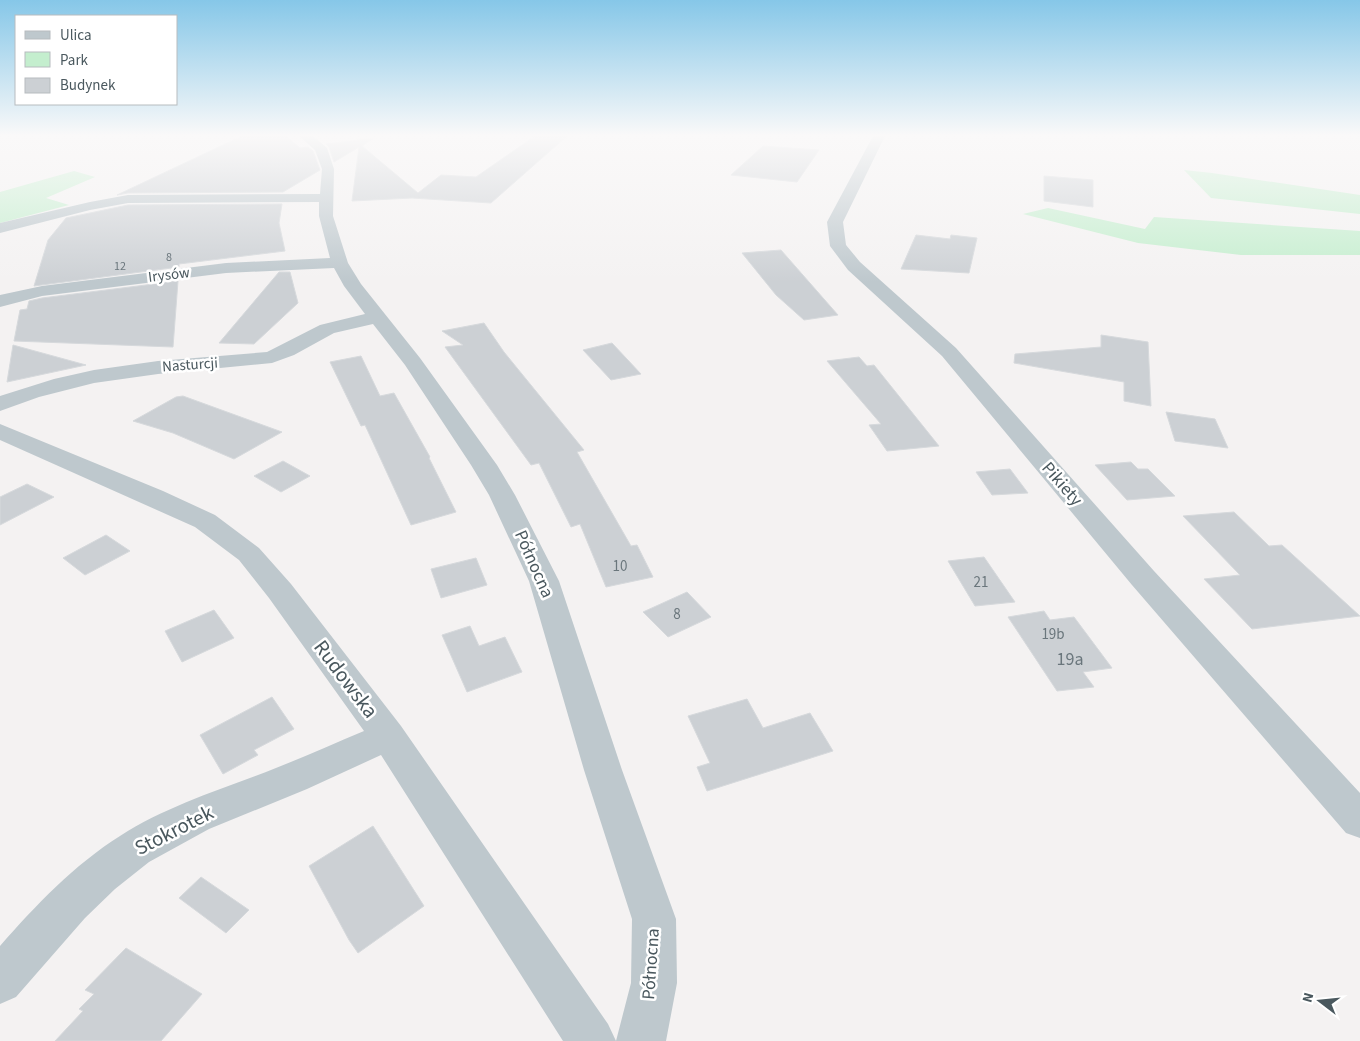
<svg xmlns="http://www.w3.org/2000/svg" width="1360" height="1041" font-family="'Source Sans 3',sans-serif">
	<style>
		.green { fill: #c4eece }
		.building { fill: #ccd0d4; stroke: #d6d9dc }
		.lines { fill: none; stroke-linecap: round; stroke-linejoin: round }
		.minor { fill: #bec8cd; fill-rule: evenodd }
		.tertiary { fill: #bec8cd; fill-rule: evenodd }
		.labels { text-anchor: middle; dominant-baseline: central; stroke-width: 5; stroke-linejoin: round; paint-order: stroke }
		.far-number-label { font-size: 12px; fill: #6a767c }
		.far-street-label { font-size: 15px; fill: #4a585e; stroke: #fff }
		.number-label { font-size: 15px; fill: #6a767c }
		.street-label { font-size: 18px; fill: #4a585e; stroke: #fff }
		.near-number-label { font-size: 18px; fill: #6a767c }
		.near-street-label { font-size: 21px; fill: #4a585e; stroke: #fff }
	</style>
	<rect width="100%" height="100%" fill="#f4f2f2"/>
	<path class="green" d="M1184 170 1212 173 1360 195V214L1211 198Z
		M74 171 95 177 46 198 69 205 0 223V192Z
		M1048 208 1145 229 1154 217 1360 231V255H1241L1138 243 1023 214Z"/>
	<path class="building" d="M242 136H286L300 148 308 147 313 151 320 170 283 192 128 193 117 195Z
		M535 136H567L491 203 412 198 352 201 359 147 334 162 329 147 326 144 374 138 362 146 418 193 441 175 476 177Z
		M763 146 819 150 797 182 731 175Z
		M1044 176 1093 180V207L1044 201Z
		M282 204 279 223 285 251 179 264V267L34 286 48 240 66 218 128 205Z
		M916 235 950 239 951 235 977 238 969 273 901 269Z
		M781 250 838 315 804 320 776 295 742 253Z
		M279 272H290L298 303 254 344 219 343Z
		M178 281 173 347 14 341 20 310 27 309 29 301 42 298Z
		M484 323 504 352 584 450 577 452 631 546 637 545 653 577 606 587 580 524 571 527 539 463 531 465 445 347 463 345 442 331Z
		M1101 335 1148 342 1151 406 1124 401V382L1014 363 1015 354 1101 347Z
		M612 343 641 374 611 380 583 350Z
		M13 345 86 365 7 382Z
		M361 356 380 396 394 393 430 457 429 458 456 512 411 525 365 425 361 426 330 362Z
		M859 357 867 366 874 365 939 446 887 451 869 425 881 424 827 361Z
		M183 396 282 432 234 459 173 433 133 421 176 397Z
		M1166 412 1215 419 1228 448 1175 441Z
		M283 461 310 476 281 492 254 476Z
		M1131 462 1138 469H1148L1175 496 1127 500 1095 465Z
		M1010 469 1028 493 992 495 976 472Z
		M27 484 54 497 0 525V497Z
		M1234 512 1269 546 1282 545 1360 616 1252 629 1204 579 1240 575 1183 516Z
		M106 535 130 551 85 575 63 558Z
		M984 557 1015 602 975 606 948 561Z
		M476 558 487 585 441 598 431 569Z
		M687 592 711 617 668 637 643 612Z
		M214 610 234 638 182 662 165 631Z
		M1044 611 1050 620 1074 617 1112 668 1083 672 1094 687 1057 691 1008 617Z
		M470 626 479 646 505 637 522 672 467 692 442 635Z
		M272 697 294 729 254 750 258 755 223 774 200 735Z
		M747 699 763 728 810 713 833 751 707 791 697 767 710 763 688 716Z
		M373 826 424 906 358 953 349 940 309 866Z
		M201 877 249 910 226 933 179 898Z
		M126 948 202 994 161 1041H55L83 1011 79 1009 94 994 85 990Z"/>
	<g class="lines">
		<path class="minor" d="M299 136H313L327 148 334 169 333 216 348 263 361 284 420 358 497 465 515 495 559 581 622 770 676 919 677 983 666 1041H616L631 983 632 919 584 770 529 581 489 495 471 465 405 365 373 324 334 333 294 355 272 363 158 374 94 383 39 397 0 411V396L54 379 94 370 158 361 267 352 320 325 365 314 344 286 334 268 226 273 42 296 0 307V295L42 286 226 263 330 258 319 216V202L128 203 90 210 0 233V223L90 202 128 195 320 194 322 169 315 150Z
			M0 424 163 491 215 515 259 548 291 584 401 726 608 1024 616 1041H563L381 755 307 789 209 829 149 862 115 889 85 918 16 997 0 1004V946C36 905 74 865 120 836 165 807 216 791 266 772 299 759 331 745 364 731L269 598 239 560 195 527 0 440Z"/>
		<path class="tertiary" d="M873 136H885L843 222 846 245 860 262 956 348 1154 571 1360 793V838L1346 833 1132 585 942 356 848 270 830 246 827 222Z"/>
	</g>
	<linearGradient id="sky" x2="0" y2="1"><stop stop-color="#86c7e8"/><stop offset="0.48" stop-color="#faf9f9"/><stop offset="1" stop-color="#faf9f9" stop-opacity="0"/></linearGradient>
	<rect width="1360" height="282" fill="url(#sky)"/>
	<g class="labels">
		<g class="far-number-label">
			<text x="169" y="257">8</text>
			<text x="120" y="266">12</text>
		</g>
		<g class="far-street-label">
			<text transform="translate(169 275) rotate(-7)">Irysów</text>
			<text transform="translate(190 365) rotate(-4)">Nasturcji</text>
		</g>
		<g class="number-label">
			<text x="620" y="566">10</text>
			<text x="981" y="582">21</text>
			<text x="677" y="614">8</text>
			<text x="1053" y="634">19b</text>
		</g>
		<g class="street-label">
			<text transform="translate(1062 484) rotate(49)">Pikiety</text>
			<text transform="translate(534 564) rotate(66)">Północna</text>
			<text transform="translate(651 964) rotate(-86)">Północna</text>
		</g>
		<g class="near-number-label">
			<text x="1070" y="659">19a</text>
		</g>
		<g class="near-street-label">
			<text transform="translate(346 679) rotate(53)">Rudowska</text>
			<text transform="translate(174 830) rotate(-27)">Stokrotek</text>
		</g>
	</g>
	<rect x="15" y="15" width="162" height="90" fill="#ffffff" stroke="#b7bcbf"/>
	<rect x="25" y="31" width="25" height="8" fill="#bec8cd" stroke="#b7bcbf"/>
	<text x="60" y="40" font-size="15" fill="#4a585e">Ulica</text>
	<rect x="25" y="52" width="25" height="15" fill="#c4eece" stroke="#b7bcbf"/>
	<text x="60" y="65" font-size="15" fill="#4a585e">Park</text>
	<rect x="25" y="78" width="25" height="15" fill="#ccd0d4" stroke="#b7bcbf"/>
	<text x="60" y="90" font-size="15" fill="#4a585e">Budynek</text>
	<g transform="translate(1320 1001) rotate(286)" stroke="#ffffff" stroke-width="4" paint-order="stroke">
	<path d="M0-4L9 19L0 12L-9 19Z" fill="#4a585e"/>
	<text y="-8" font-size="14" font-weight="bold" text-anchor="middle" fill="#4a585e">N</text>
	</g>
</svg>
